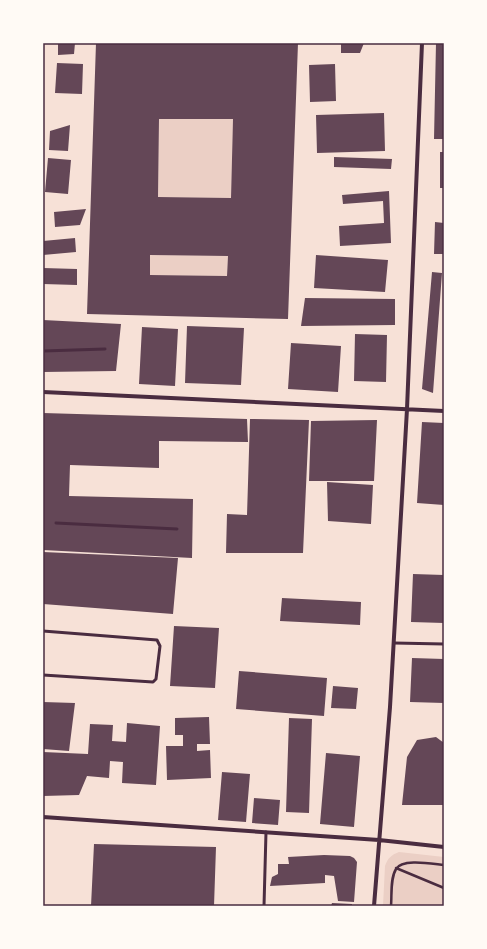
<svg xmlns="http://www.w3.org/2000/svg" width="487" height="949" font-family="'DM Sans',sans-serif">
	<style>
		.green { fill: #ebcfc5 }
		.building { fill: #644757; fill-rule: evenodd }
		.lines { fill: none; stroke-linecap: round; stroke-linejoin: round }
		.path { stroke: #4a2c40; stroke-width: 2.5 }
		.service { stroke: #4a2c40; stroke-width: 3 }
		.minor { stroke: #4a2c40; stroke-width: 4 }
		.neatline { fill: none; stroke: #4a2c40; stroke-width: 1.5 }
	</style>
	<rect width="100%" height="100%" fill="#f7e1d7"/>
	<path class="green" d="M159 119H233L231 198 158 197Z
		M150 255 228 256 227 276 150 275Z
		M399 852 444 857V906H383L385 866C388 858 391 855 399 852Z"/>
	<path class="building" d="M58 43H75L74 54 58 55Z
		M96 43H298L288 319 87 314ZM159 119H233L231 198 158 197ZM150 255 228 256 227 276 150 275Z
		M341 43H364L360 53H341Z
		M436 43H444V139H434Z
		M57 63 83 64 82 94 55 93Z
		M335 64 336 101 310 102 309 65Z
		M384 113 385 151 317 153 316 115Z
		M70 125 68 151 49 150 50 131Z
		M440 152H444V188H440Z
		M334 157 392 159 391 169 334 167Z
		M48 158 71 160 68 194 45 192Z
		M389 191 391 243 340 246 339 226 384 223 383 201 343 204 342 195Z
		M86 209 80 225 55 227 54 212Z
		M435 222 444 223V254H434Z
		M75 238 76 252 43 255V241Z
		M316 255 388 260 385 292 314 288Z
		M43 268 77 269V285L43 284Z
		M432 272 442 273 433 393 422 389Z
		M305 298 395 299V325L301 326Z
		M43 320 121 324 116 371 43 372Z
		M187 326 244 328 241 385 185 383Z
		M142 327 178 329 175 386 139 384Z
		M355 334 387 335 386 382 354 381Z
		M291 343 341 346 338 392 288 389Z
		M43 413 247 419 248 442 159 441V468L70 465 69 496 193 499 192 558 43 550Z
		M250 419 309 420 303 553H226L227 514 247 515Z
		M377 420 374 481H309L311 421Z
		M422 422 444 423V505L417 503Z
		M327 482 373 485 371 524 328 521Z
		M43 552 178 558 173 614 43 604Z
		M413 574 444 575V623L411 622Z
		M282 598 361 602 360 625 280 621Z
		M174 626 219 628 215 688 170 686Z
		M412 658 444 659V703L410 702Z
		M239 671 327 678 324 716 236 709Z
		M333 686 358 688 356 709 331 708Z
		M43 702 75 703 69 751 43 749Z
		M209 717 210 744H197V751L210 750 211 778 167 780 166 746H183V735H175V718Z
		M289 718 312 719 309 813 286 812Z
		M127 723 160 726 156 785 122 783 123 762 110 761 109 778 87 776 79 795 43 796V752L88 754 90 724 113 725 112 741 126 742Z
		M436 737 444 743V805H402L407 757 417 740Z
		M326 753 360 756 354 827 320 824Z
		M222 772 250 774 246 822 218 820Z
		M254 798 280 800 278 825 252 823Z
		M94 844 216 847 214 906H91Z
		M324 855 350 856 354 858 357 862 354 902 338 901 334 876 325 875V883L270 886 272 877 278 874V864H289L288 857Z
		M332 903 352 904V906H331Z"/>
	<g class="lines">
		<path class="path" d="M396 868 444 888
			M391 906C392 895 390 879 396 869 402 858 433 864 444 865"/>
		<path class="service" d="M43 351 105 349
			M56 523 177 529
			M43 631 157 640 160 646 156 679 153 682 43 675
			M394 643 444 644
			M264 906 266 832"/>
		<path class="minor" d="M43 392 444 411
			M43 817 379 840 444 847
			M374 906 390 707 407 409 422 43"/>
	</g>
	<rect width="487" height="949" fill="none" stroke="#fffaf5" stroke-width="88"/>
	<rect x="44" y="44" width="399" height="861" class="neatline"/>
</svg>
